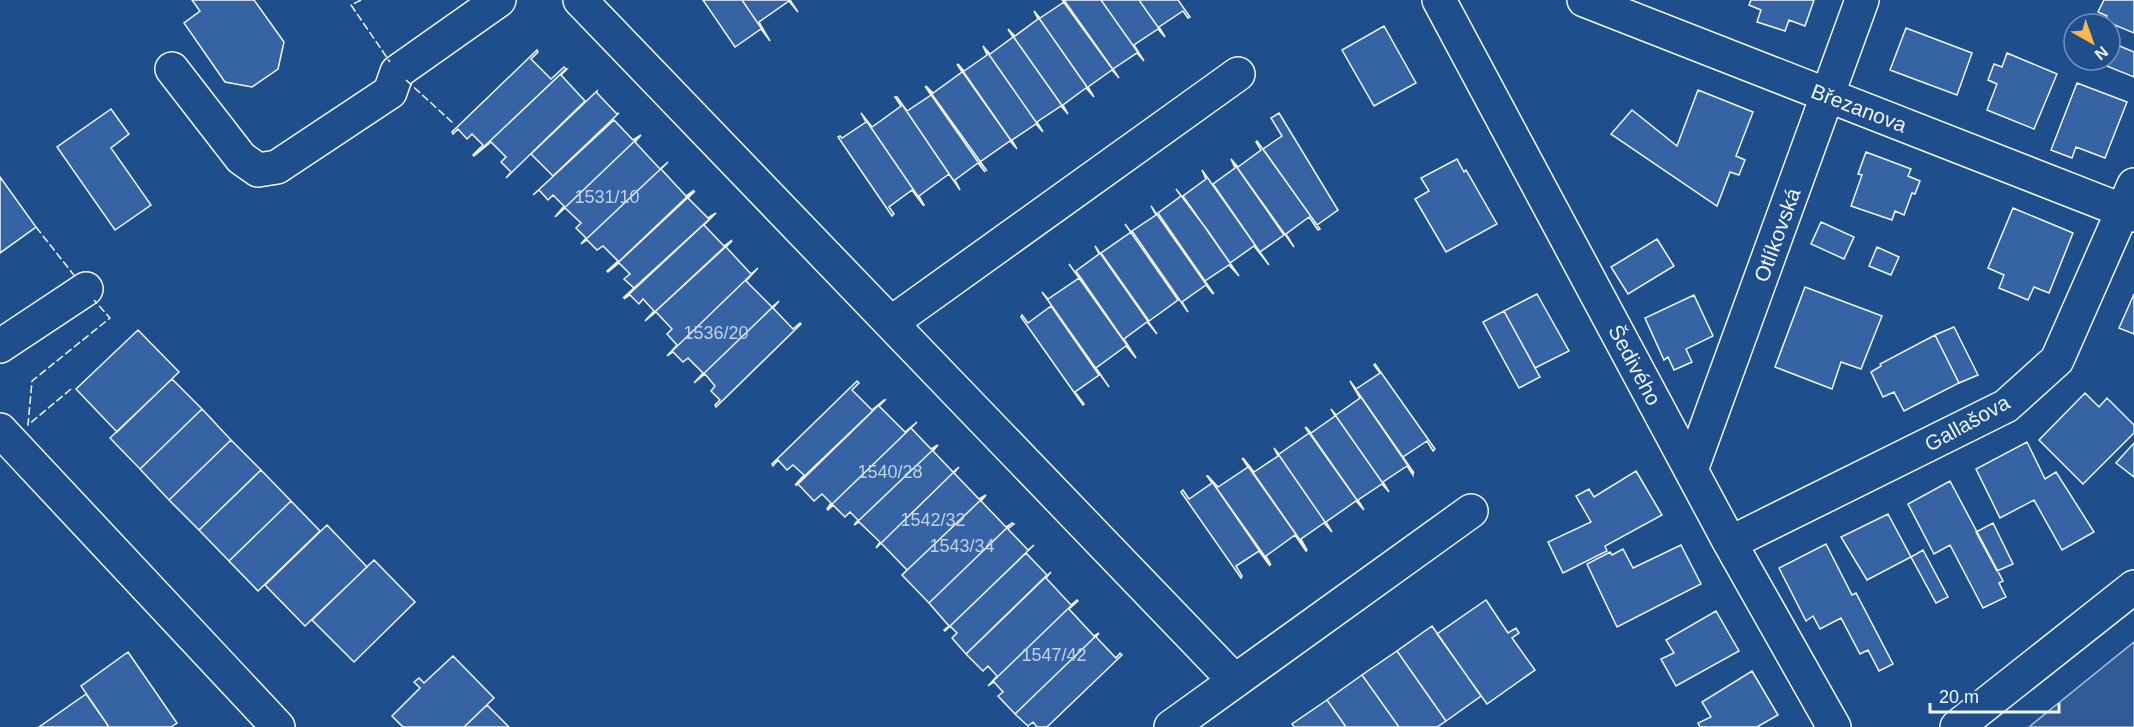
<svg xmlns="http://www.w3.org/2000/svg" width="2134" height="727" font-family="Helvetica,sans-serif">
	<style>
		.green { fill: #305b95; stroke: #a8bbd7; stroke-width: 1.5 }
		.building { fill: #3563a3; stroke: #f2f6ff; stroke-width: 1.5 }
		.lines { fill: none; stroke-linecap: round; stroke-linejoin: round }
		.minor-casing { stroke: #f2f6ff; stroke-width: 36 }
		.minor { stroke: #1f4e8c; stroke-width: 33 }
		.fence { stroke: #f2f6ff; stroke-width: 1.5; stroke-dasharray: 8 3; stroke-linecap: butt }
		.labels { text-anchor: middle; dominant-baseline: central; stroke-width: 4.5; stroke-linejoin: round; paint-order: stroke }
		.number-label { font-size: 18px; fill: #c3d1e8 }
		.street-label { font-size: 21px; fill: #f2f6ff; stroke: #1f4e8c }
	</style>
	<rect width="100%" height="100%" fill="#1f4e8c"/>
	<path class="green" d="M2134 642V727H2029Z"/>
	<path class="building" d="M192 0H254L284 42 278 69 252 87 225 82 184 23 200 11Z
		M703 0H742L770 41 761 29 735 47Z
		M742 0H790L798 12 789 1 759 22 770 41Z
		M1062 0 1119 78 1112 70 1088 87 1094 97 1034 11 1040 18 1064 2Z
		M1064 0H1101L1144 61 1137 53 1113 69 1119 78Z
		M1101 0H1139L1165 37 1158 29 1134 45 1144 61Z
		M1139 0H1178L1190 17 1188 18 1183 11 1159 27 1165 37Z
		M1751 0H1814L1805 26 1789 20 1785 31 1757 22 1761 10 1749 5Z
		M2104 0H2134V33L2105 21 2107 16 2098 12Z
		M1034 11 1094 97 1086 88 1063 105 1068 114 1008 29 1015 36 1038 19Z
		M1384 26 1416 83 1374 106 1342 50Z
		M1906 28 1972 53 1957 95 1890 70Z
		M1008 29 1068 114 1061 106 1037 122 1043 132 983 46 990 54 1013 37Z
		M2110 42 2134 52V77L2092 60H2110Z
		M983 46 1043 132 1036 124 1012 140 1017 149 958 64 964 71 987 55Z
		M537 50 538 52 531 59 551 79 564 67 566 69 474 156 473 155 483 145 472 134 467 139 458 129 453 134 452 132Z
		M2007 53 2057 74 2034 129 1987 110 1997 84 1988 80 1994 64 2002 67Z
		M957 64 1017 149 1010 141 980 162 987 171 926 86 933 93 962 72Z
		M566 69H567L561 75 585 101 506 178 511 172 501 162 506 157 491 142 474 156Z
		M2077 83 2127 102 2105 158 2076 147 2072 158 2051 150Z
		M925 86 985 172 978 163 955 180 960 190 897 97 907 111 931 95Z
		M1698 90 1753 112 1736 156 1745 160 1739 175 1730 172 1717 206 1611 134 1632 110 1677 146Z
		M597 91V93L617 114 619 113 553 176 531 154Z
		M895 97H897L960 190 949 174 919 196 924 205 861 113 872 127 901 106Z
		M111 109 129 134 111 148 151 205 115 230 57 147Z
		M861 113 924 205H923L912 190 889 207 894 214 892 216 838 137 840 136 842 138 866 122Z
		M1279 113 1338 210 1317 225 1263 149 1282 136 1271 118Z
		M614 120 633 140 641 135 555 217 564 206 553 195 548 200 539 190 533 195Z
		M641 135 635 142 660 169 668 162 581 244 586 238 576 228 581 223 565 208 555 217Z
		M1257 141 1320 229 1318 230 1309 217 1286 234 1294 247 1231 159 1238 167 1261 150 1256 142Z
		M1866 152 1911 169 1908 176 1920 181 1915 194 1912 193 1904 215 1895 211 1892 220 1851 206 1862 175 1858 174Z
		M1231 159 1284 235 1260 252 1269 265 1213 184 1235 168Z
		M1457 159 1464 172 1466 170 1497 224 1446 252 1415 199 1429 191 1421 178Z
		M668 162 661 169 686 196 694 190 608 272 607 271 618 261 603 246 597 250 587 240 581 244Z
		M1202 170 1229 208 1269 265 1254 246 1230 263 1239 276 1183 196 1206 179Z
		M0 177 36 227 0 253Z
		M1176 189 1208 231 1239 276 1229 265 1205 281 1214 294 1158 213 1181 196Z
		M695 191 688 198 708 218 716 213 623 298 634 288 624 279 630 274 619 263 608 272Z
		M1151 206 1213 294 1206 285 1182 302 1188 312 1132 231 1156 215Z
		M2013 208 2073 233 2049 293 2034 287 2028 300 1999 288 2004 275 1988 268Z
		M716 213 704 225 724 246 732 240 645 321 654 311 643 299 639 304 630 295 624 299Z
		M1821 222 1854 237 1844 259 1811 244Z
		M1125 224 1178 300 1149 321 1101 253 1131 232Z
		M1657 239 1674 266 1628 294 1611 267Z
		M732 241 726 247 751 274 758 268 667 356 677 345 667 334 672 329 656 312 645 321Z
		M1095 246 1157 334 1147 322 1124 339 1136 358 1076 271 1099 254Z
		M1877 247 1899 257 1891 275 1869 266Z
		M1069 264 1136 358 1126 346 1096 368 1109 387 1042 292 1048 299 1079 278Z
		M758 268 746 281 772 307 779 301 694 383 703 373 688 358 683 362 673 352 667 356Z
		M1805 287 1882 316 1861 369 1841 362 1832 389 1775 367Z
		M1537 294 1569 351 1535 368 1504 311Z
		M2134 294V334L2119 328Z
		M1694 295 1713 336 1686 349 1692 362 1674 370 1668 357 1664 360 1645 318Z
		M779 301 773 308 793 329 800 323 801 324 716 407 715 405 720 400 711 391 715 386 705 374 694 383Z
		M1051 306 1099 375 1075 392 1084 404 1083 405 1021 317 1022 315 1028 323Z
		M1504 311 1540 377 1519 388 1483 322Z
		M1954 327 1978 375 1959 383 1935 335Z
		M138 330 179 372 117 432 76 389Z
		M1935 335 1959 383 1904 411 1894 392 1883 397 1871 372 1881 366 1880 364Z
		M1375 364 1435 449 1433 451 1427 441 1403 457 1414 473 1350 381 1356 389 1380 373 1374 365Z
		M172 379 202 409 140 469 110 438Z
		M857 381 859 383 852 390 872 410 884 400 795 485 804 475 793 465 787 470 778 460 773 466 772 464Z
		M1350 381 1413 473V475L1407 466 1383 482 1389 492 1331 409 1336 415 1360 398Z
		M2085 393 2099 407 2107 398 2134 425V433L2083 484 2039 440Z
		M884 400H885L879 406 905 432 917 422 827 509 831 503 822 494 814 501 798 484 796 486Z
		M202 409 231 440 169 500 140 469Z
		M1331 409 1389 492 1382 484 1358 500 1364 510 1306 427 1311 433 1335 416Z
		M917 422 911 428 931 449 938 445 854 525 858 520 850 512 845 517 833 505 828 510 827 509Z
		M1305 427 1364 510 1356 501 1326 522 1332 532 1274 448 1279 454 1309 433Z
		M231 440 261 470 199 530 169 500Z
		M2027 442 2045 479 2056 472 2094 532 2062 550 2034 500 2000 518 1976 469Z
		M2134 443V477L2116 463Z
		M938 445 933 451 953 472 959 467 876 548 880 542 859 522 854 525Z
		M1274 448 1332 532 1324 523 1301 539 1307 550 1243 458 1254 472 1278 456Z
		M1242 458 1307 550 1306 551 1295 535 1266 556 1271 565 1208 476 1218 487 1248 467Z
		M959 467 954 473 979 499 986 495 902 575 907 570 881 543 876 548Z
		M261 470 291 501 229 561 199 530Z
		M1636 471 1662 515 1605 546 1607 551 1563 573 1548 542 1591 522 1576 496 1589 489 1594 497Z
		M1207 476H1208L1270 566 1259 551 1236 566 1242 576 1241 578 1181 492 1183 490 1189 499 1212 483Z
		M1950 481 2003 581 1999 583 2006 597 1983 608 1950 545 1934 554 1908 504Z
		M986 495 981 501 1006 527 1012 523 929 603 902 575Z
		M291 501 320 531 258 591 229 561Z
		M1888 514 1911 557 1867 580 1841 537Z
		M1012 523 1014 524 1008 529 1028 550 1034 545 945 631 944 630 949 626 929 603Z
		M1993 523 2013 564 1997 571 1976 532Z
		M327 525 367 567 305 626 265 585Z
		M1826 544 1852 595 1856 593 1893 664 1879 671 1868 650 1860 654 1841 618 1820 629 1813 616 1806 621 1779 568Z
		M1681 545 1701 584 1617 627 1587 564 1610 552 1612 555 1623 549 1633 568Z
		M1923 550 1948 597 1936 603 1911 557Z
		M1026 553 1047 575 966 654 952 638 957 633 950 626Z
		M374 560 415 602 354 662 312 620Z
		M1051 572 1046 578 1071 605 1077 600 988 686 997 676 988 666 983 671 966 654Z
		M1077 600 1078 601 1069 609 1094 636 1099 633 1015 714 998 696 1003 692 994 682 988 686Z
		M1486 600 1508 633 1516 628 1519 633 1512 638 1535 670 1487 704 1437 634Z
		M1716 611 1739 651 1676 686 1661 659 1674 653 1666 640Z
		M1432 626 1481 696 1446 721 1397 651Z
		M1099 633 1096 637 1116 658 1120 653 1122 655 1047 727H1037L1033 722 1028 726 1015 714Z
		M1397 651 1446 721 1437 727H1399L1362 675Z
		M128 652 177 723 171 727H109L81 686Z
		M453 656 494 698 464 727H403L392 716 420 688 414 682 419 678 424 683Z
		M1752 671 1778 715 1757 727H1700L1698 723 1711 717 1702 702Z
		M1362 675 1399 727H1346L1327 700Z
		M86 694 109 727H39Z
		M1327 700 1346 727H1294L1292 724Z
		M487 705 509 727H464Z"/>
	<g class="lines">
		<defs>
			<path id="minor" d="M580 0 1235 681
				M1439 0 1730 543 1834 727
				M1584 0 2134 215
				M172 69 241 158 258 170 277 167 390 92 397 72 499 0
				M891 323 1238 74
				M0 346 86 289
				M0 430 278 727
				M1691 470 1862 0
				M1730 543 2006 406 2057 360 2134 185
				M1171 727 1471 511
				M1957 727 2134 587"/>
		</defs>
		<use href="#minor" class="minor-casing"/>
		<use href="#minor" class="minor"/>
		<path class="fence" d="M361 0 351 5 390 62
			M406 80 454 124
			M36 227 77 279
			M71 389 28 425 32 381 110 318 94 300"/>
	</g>
	<g class="labels">
		<g class="number-label">
			<text x="607" y="197">1531/10</text>
			<text x="716" y="333">1536/20</text>
			<text x="890" y="472">1540/28</text>
			<text x="933" y="520">1542/32</text>
			<text x="962" y="546">1543/34</text>
			<text x="1054" y="655">1547/42</text>
		</g>
		<g class="street-label">
			<text transform="translate(1859 108) rotate(21)">Březanova</text>
			<text transform="translate(1777 235) rotate(-70)">Otlíkovská</text>
			<text transform="translate(1635 365) rotate(62)">Šedivého</text>
			<text transform="translate(1967 423) rotate(-29)">Gallašova</text>
		</g>
	</g>
	<g transform="translate(2092 42) rotate(140)"><circle r="28" fill="#1f4e8c" stroke="#7391ba" stroke-width="1.5"/>
	<path d="M0-4.5L10 22L0 15L-10 22Z" fill="#ffb74d"/>
	<text y="-9" font-size="16" font-weight="bold" text-anchor="middle" fill="#f2f6ff">N</text>
	</g>
	<path d="M1930 703v9h129v-9" fill="none" stroke="#f2f6ff" stroke-width="3"/>
	<text x="1939" y="703" font-size="18" fill="#f2f6ff" stroke="#1f4e8c" stroke-width="4.5" paint-order="stroke">20 m</text>
</svg>
